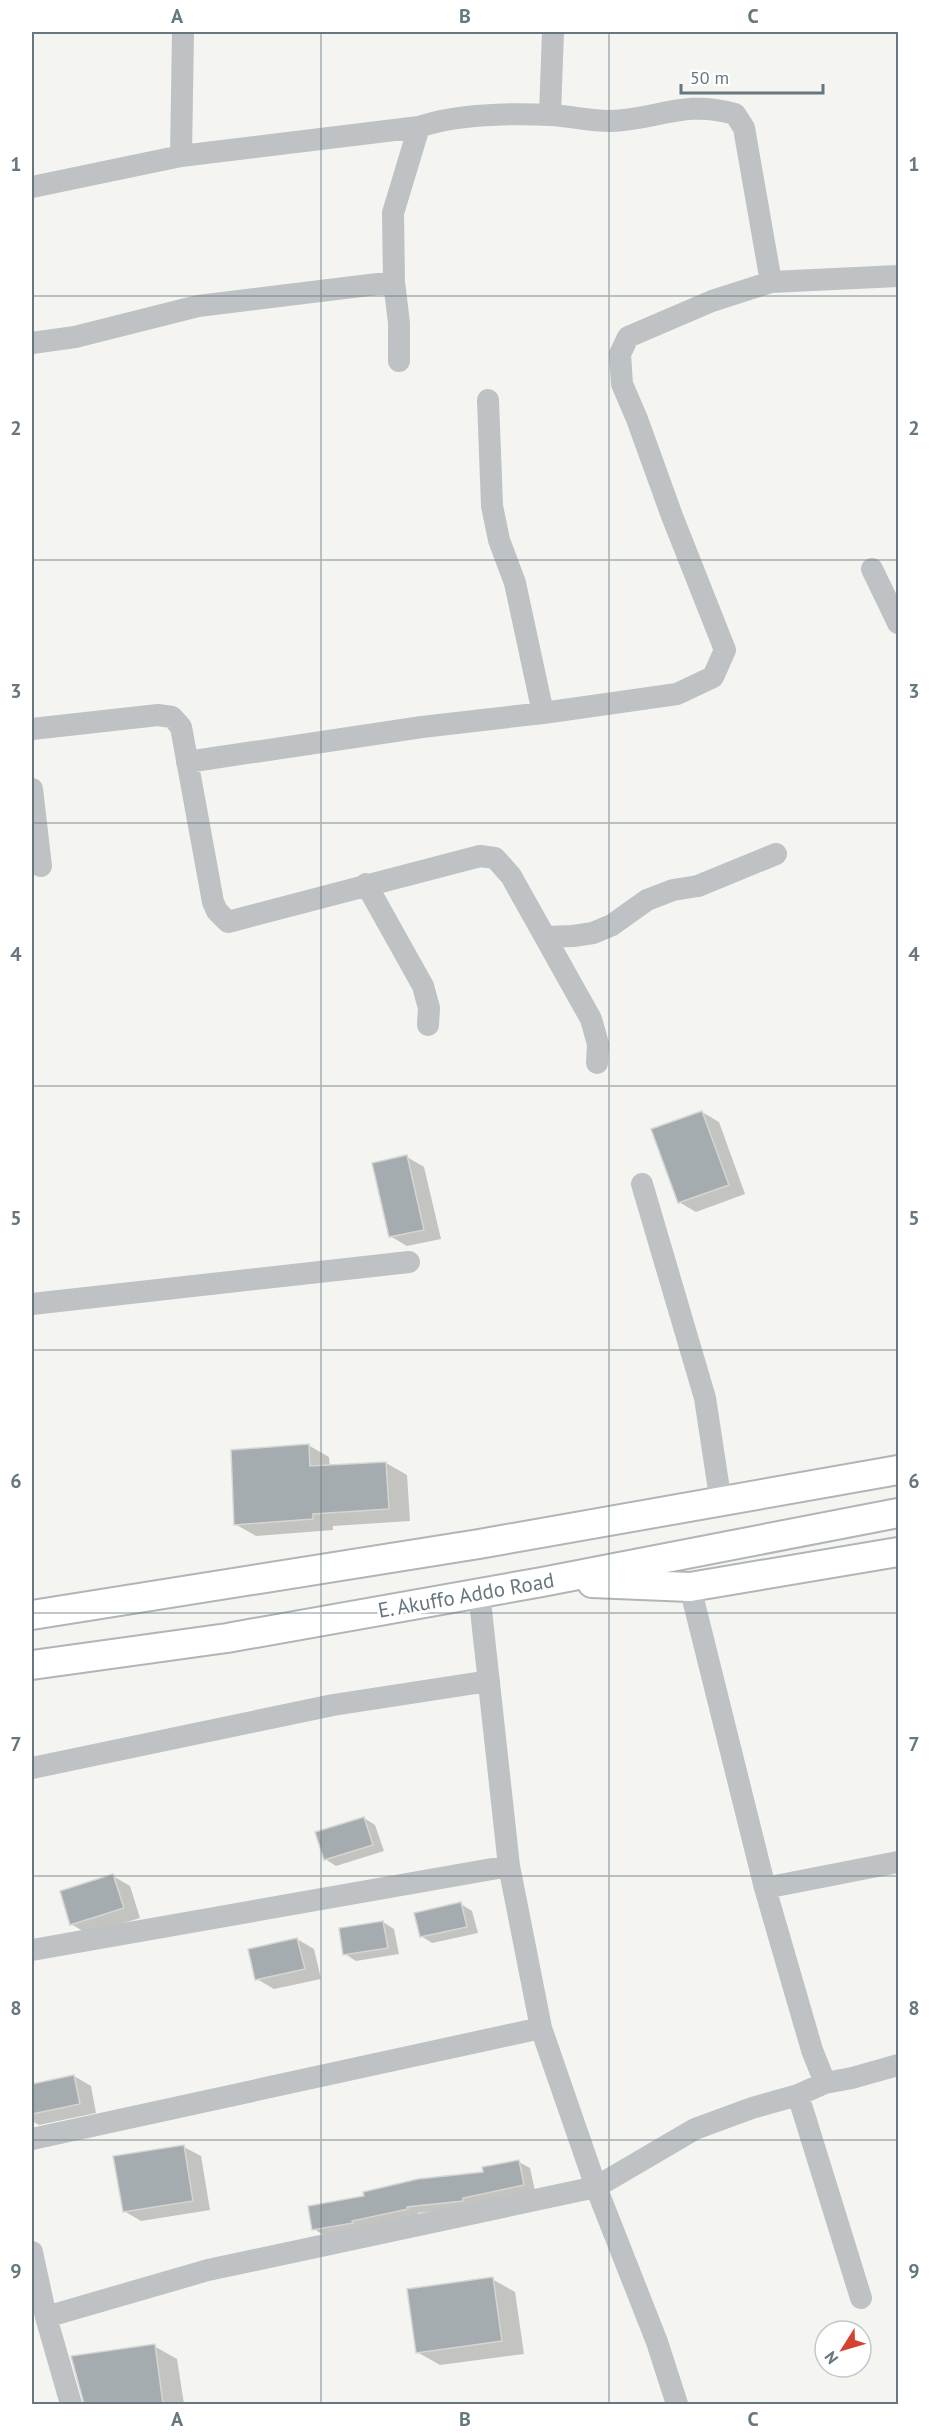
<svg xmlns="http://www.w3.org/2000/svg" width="930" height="2436" font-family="'PT Sans',sans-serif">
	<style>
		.shadow { fill: #0003 }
		.building { fill: #a4acaf; stroke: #d6d5d4; stroke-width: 1.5 }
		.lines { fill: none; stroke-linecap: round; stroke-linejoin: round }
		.major-casing { stroke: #b0b5b7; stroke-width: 32 }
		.minor { stroke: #bec2c5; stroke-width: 22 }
		.major { stroke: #fff; stroke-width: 28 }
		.grid { fill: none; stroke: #66777f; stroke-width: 1.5; stroke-opacity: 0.55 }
		.labels { text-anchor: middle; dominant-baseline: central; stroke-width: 6; stroke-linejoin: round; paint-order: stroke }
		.street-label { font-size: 21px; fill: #66777f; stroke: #fff }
		.neatline { fill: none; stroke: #66777f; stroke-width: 2 }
		.grid-label { font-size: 20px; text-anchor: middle; font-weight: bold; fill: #66777f }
	</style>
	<rect width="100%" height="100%" fill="#f4f4f1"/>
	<path class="shadow" d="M702 1112 719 1122 745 1194 696 1212 679 1202Z
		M407 1157 424 1167 441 1239 407 1246 390 1236Z
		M308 1445 329 1457 330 1467 386 1463 407 1475 410 1521 333 1526V1530L256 1536 235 1524Z
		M364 1818 375 1825 384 1851 336 1866 325 1859Z
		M113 1876 130 1886 140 1918 88 1934 71 1924Z
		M461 1904 472 1911 478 1933 432 1943 421 1936Z
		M383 1922 394 1929 399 1954 356 1961 345 1954Z
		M297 1939 314 1949 321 1979 274 1989 257 1979Z
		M74 2076 91 2086 96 2113 39 2125 32 2121V2085Z
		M184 2147 201 2156 210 2210 141 2221 124 2211Z
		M519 2162 530 2168 535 2191 474 2206 418 2213V2215L325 2236 314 2229Z
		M492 2279 515 2292 524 2354 440 2365 417 2352Z
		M154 2346 177 2359 184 2404H85L86 2401Z"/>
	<path class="building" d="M702 1111 729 1185 678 1203 651 1129Z
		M407 1155 424 1230 389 1237 372 1163Z
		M309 1444 310 1466 386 1462 389 1509 313 1514V1519L234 1525 231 1450Z
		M364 1817 373 1845 324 1860 315 1832Z
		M113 1874 124 1908 70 1925 60 1891Z
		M461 1902 467 1927 420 1937 414 1913Z
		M383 1921 388 1948 343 1955 339 1928Z
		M297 1938 305 1969 255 1980 248 1949Z
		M74 2075 80 2104 32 2114V2084Z
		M184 2145 193 2201 123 2212 113 2156Z
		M519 2160 524 2185 463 2198V2201L407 2207 408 2209 352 2221 353 2223 312 2230 308 2206 364 2196 363 2192 418 2179 483 2172 482 2167Z
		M493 2277 502 2341 416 2353 407 2289Z
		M155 2344 163 2404H84L71 2356Z"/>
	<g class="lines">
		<defs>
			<path id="major" d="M592 1583 690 1587 898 1552
				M32 1615 479 1544 898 1470
				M32 1665 227 1638 542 1582 898 1513"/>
		</defs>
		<use href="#major" class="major-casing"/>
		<path class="minor" d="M550 115 553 32
			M181 156 419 127
			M32 187 181 156 183 32
			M394 282 393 213 419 127C456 114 512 113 551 115 570 116 590 121 610 121 657 120 684 99 735 114L744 128 771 282
			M32 343 75 337 198 306 394 282 399 323V361
			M488 400 492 506 499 540 515 583 543 713
			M872 569 898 623
			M32 729 158 715 172 717 181 727 213 902 217 911 228 922 480 856 495 858 511 876 591 1019 598 1044 597 1063
			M187 762 422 727 543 713 677 694 713 677 725 650 672 516 637 419 622 384 620 354 628 337 712 301 771 282 898 276
			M32 789 41 866
			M366 884 423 986 429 1008 428 1025
			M546 937 573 936 593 933 612 925 647 900 673 890 698 886 776 854
			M642 1184 705 1398 721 1503
			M32 1304 409 1262
			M690 1587 765 1888 812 2050 825 2083 852 2078 898 2065
			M479 1592 509 1866 541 2028 596 2187 657 2342 677 2404
			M32 1768 333 1705 489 1681
			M765 1888 898 1862
			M32 1950 509 1866
			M798 2095 861 2298
			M32 2139 541 2028
			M32 2252 46 2317 71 2404
			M46 2317 208 2270 596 2187 695 2129 752 2108 798 2095 825 2083"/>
		<use href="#major" class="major"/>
	</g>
	<path class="grid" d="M321 32V2404M609 32V2404M32 296H898M32 560H898M32 823H898M32 1086H898M32 1350H898M32 1613H898M32 1876H898M32 2140H898"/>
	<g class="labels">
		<g class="street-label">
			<text transform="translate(466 1595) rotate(-10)">E. Akuffo Addo Road</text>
		</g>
	</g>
	<rect width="930" height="2436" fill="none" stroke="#ffffff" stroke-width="66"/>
	<g transform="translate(843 2349) rotate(233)"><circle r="28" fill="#ffffff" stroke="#c2c9cc" stroke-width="1.5"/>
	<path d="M0-4.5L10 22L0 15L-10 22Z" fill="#d44331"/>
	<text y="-9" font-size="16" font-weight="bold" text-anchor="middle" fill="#66777f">N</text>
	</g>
	<path d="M681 84v9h142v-9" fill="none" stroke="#66777f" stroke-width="3"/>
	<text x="690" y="84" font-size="18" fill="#66777f" stroke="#ffffff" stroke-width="4.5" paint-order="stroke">50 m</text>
	<rect x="33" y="33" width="864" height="2370" class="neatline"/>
	<g class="grid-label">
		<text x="177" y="23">A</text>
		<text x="465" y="23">B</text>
		<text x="753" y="23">C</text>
		<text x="16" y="171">1</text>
		<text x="914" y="171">1</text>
		<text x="16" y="435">2</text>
		<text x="914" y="435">2</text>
		<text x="16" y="698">3</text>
		<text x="914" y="698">3</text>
		<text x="16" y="961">4</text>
		<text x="914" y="961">4</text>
		<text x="16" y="1225">5</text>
		<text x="914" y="1225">5</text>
		<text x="16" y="1488">6</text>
		<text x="914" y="1488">6</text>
		<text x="16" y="1751">7</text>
		<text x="914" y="1751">7</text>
		<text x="16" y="2015">8</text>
		<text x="914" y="2015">8</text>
		<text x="16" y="2278">9</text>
		<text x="914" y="2278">9</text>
		<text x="177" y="2426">A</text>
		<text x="465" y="2426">B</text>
		<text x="753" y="2426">C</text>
	</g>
</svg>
